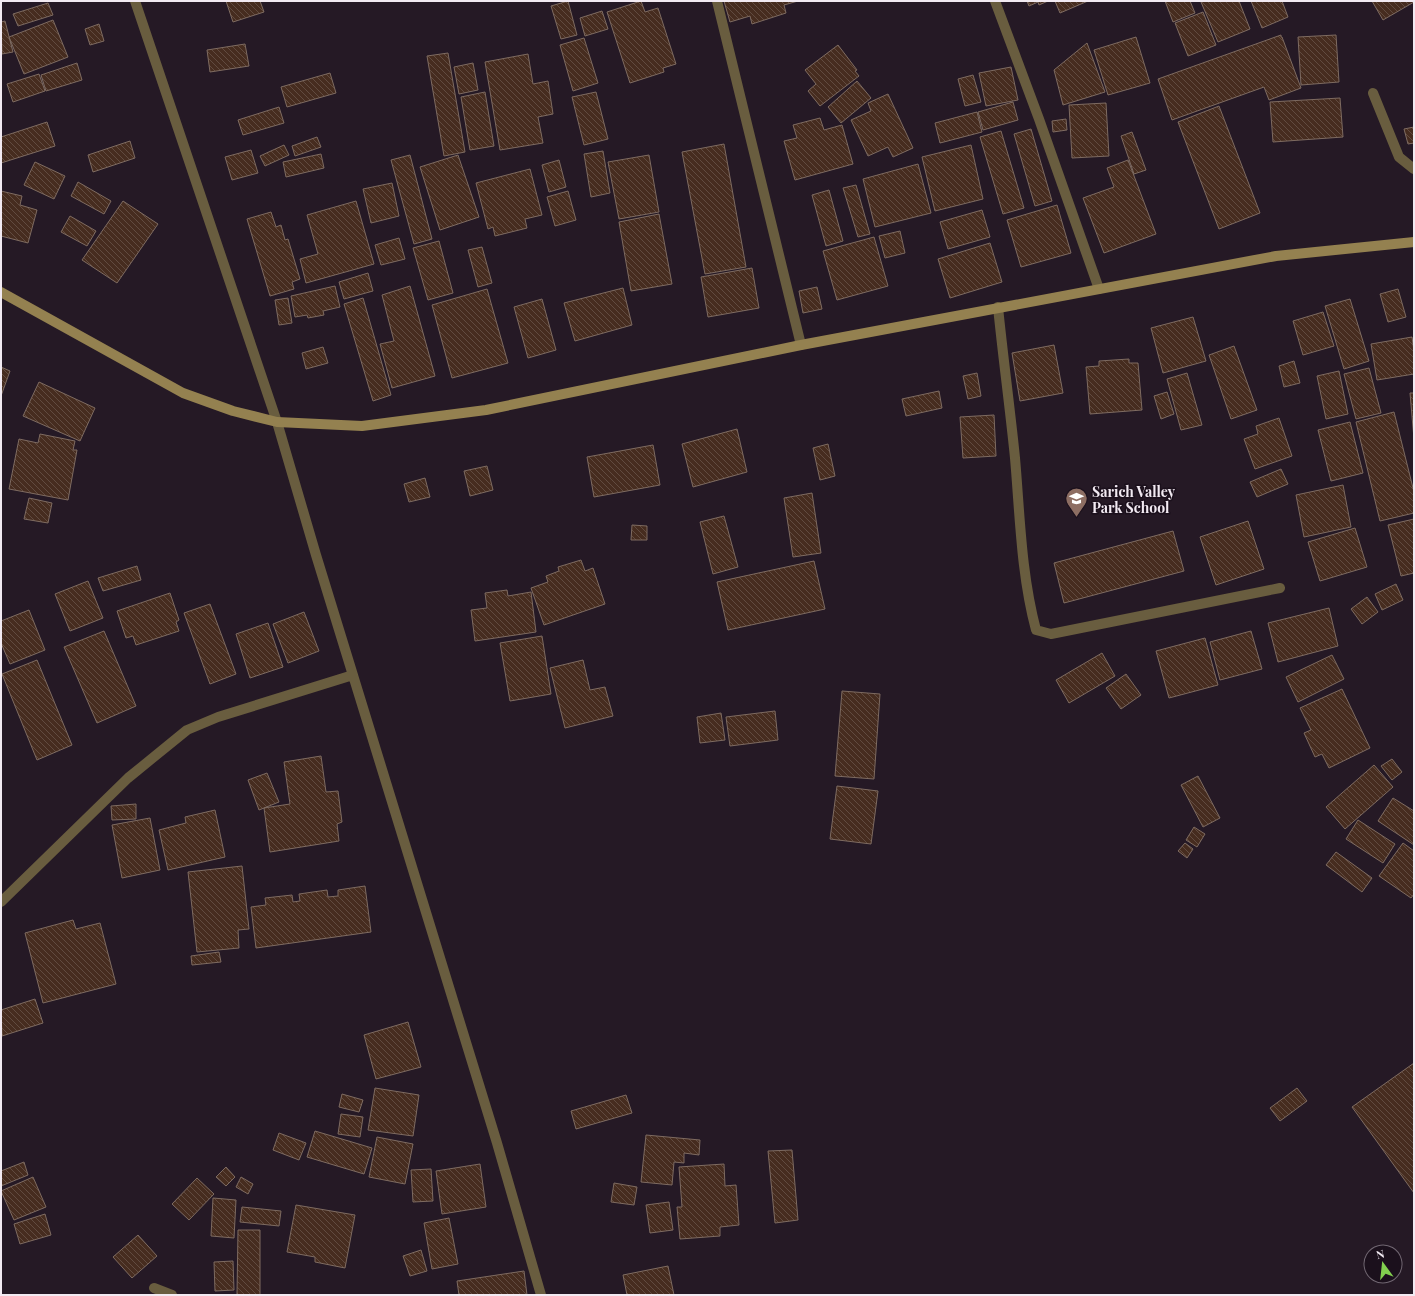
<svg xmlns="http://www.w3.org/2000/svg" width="1415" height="1296" font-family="'Playfair Display',serif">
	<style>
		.building { fill: url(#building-back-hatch); stroke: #7e6b61 }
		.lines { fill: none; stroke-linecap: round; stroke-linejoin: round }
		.lane { stroke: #695d3f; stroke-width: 10 }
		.street { stroke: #695d3f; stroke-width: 10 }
		.secondary { stroke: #948150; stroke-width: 10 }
		.labels { text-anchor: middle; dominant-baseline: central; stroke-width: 3; stroke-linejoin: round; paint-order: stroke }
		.poi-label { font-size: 14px; font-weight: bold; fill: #f2eaf2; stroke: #1b101c; text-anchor: start }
	</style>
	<defs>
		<pattern id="building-back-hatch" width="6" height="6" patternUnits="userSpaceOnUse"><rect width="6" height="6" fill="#462c1f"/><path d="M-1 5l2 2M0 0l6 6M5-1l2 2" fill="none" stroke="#614b40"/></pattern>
	</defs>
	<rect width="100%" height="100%" fill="#251925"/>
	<path class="building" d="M226 1H260L264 12 233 22Z
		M568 1 577 35 561 39 551 6Z
		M641 1 645 12 658 8 676 64 663 68 664 72 630 83 607 12Z
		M724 1H798L784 5 786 13 752 24 750 16 730 22Z
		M1027 1H1048L1039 5 1038 2 1029 6Z
		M1055 1H1088L1060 13Z
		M1165 1H1190L1195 13 1173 22Z
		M1203 1H1239L1250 29 1218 42 1201 2Z
		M1251 1H1282L1288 17 1262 28Z
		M1372 1H1414V2L1383 20Z
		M48 3 53 15 18 26 13 14Z
		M602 11 608 29 585 36 580 18Z
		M1203 12 1216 45 1188 56 1175 23Z
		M53 20 68 57 24 74 9 37Z
		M5 21 13 52 2 54 1 22Z
		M99 24 104 41 90 45 85 29Z
		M1281 35V37H1282L1301 88 1269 100 1264 87 1172 120 1158 79Z
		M1336 35 1339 82 1301 85 1298 37Z
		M1136 37 1150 83 1108 95 1094 50Z
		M584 38 598 83 573 91 560 45Z
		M1087 43 1105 92 1063 105 1054 70Z
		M245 44 249 66 210 72 207 50Z
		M838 45 857 70 855 71 859 76 820 106 808 91 816 84 805 70Z
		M448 53 465 152 444 156 427 56Z
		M528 54 533 84 548 81 553 114 538 117 543 143 500 150 485 62Z
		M77 63 82 80 46 91 41 75Z
		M473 63 478 90 459 94 454 67Z
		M1011 67 1018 100 986 106 979 73Z
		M330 73 336 93 287 107 281 87Z
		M39 74 45 91 13 102 7 84Z
		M973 75 981 102 965 106 958 79Z
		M857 81 871 98 841 123 828 107Z
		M485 92 494 146 470 150 461 97Z
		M596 92 608 139 584 145 572 97Z
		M888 94 913 148 893 157 888 147 868 156 851 120 871 111 868 103Z
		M1340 98 1343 137 1273 142 1270 102Z
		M1013 102 1018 120 983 130 978 112Z
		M1106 103 1109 156 1072 158 1069 105Z
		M1219 106 1260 213 1219 229 1178 122Z
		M279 107 284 123 243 135 238 120Z
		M977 112 982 132 940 143 935 123Z
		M820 118 824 130 842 125 853 164 795 180 784 141 797 138 793 125Z
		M1066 119 1067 130 1053 132 1052 121Z
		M47 122 55 146 1 163V137Z
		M1414 127V143L1408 144 1404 129Z
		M1031 129 1052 201 1035 206 1014 134Z
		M1001 131 1024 208 1003 214 980 137Z
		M1132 132 1146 170 1134 174 1121 136Z
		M317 137 321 147 295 156 292 146Z
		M130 141 135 158 93 172 88 155Z
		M724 144 746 267 705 274 682 152Z
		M284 145 289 155 265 166 260 156Z
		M971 145 983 199 935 211 922 157Z
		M251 150 258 173 232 180 225 157Z
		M603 151 610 193 591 197 584 154Z
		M321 154 324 168 286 177 283 162Z
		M410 155 432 239 414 244 391 160Z
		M458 155 479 217 440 230 420 167Z
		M649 155 659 212 619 219 608 162Z
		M559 160 566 187 549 192 542 165Z
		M1128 160 1156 234 1104 253 1083 198 1114 187 1107 168Z
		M35 162 65 176 54 199 24 185Z
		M918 164 931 213 875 227 863 179Z
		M530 169 542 215 525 219 527 228 495 236 493 227 488 229 476 183Z
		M78 182 111 201 104 214 71 196Z
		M392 183 399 216 371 223 363 189Z
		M856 185 870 234 858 237 843 188Z
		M829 190 843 241 826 246 812 195Z
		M1 191 22 196 20 205 37 210 28 243 1 236Z
		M568 191 576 220 555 226 547 197Z
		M123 201 158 224 117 283 82 260Z
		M356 201 374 264 306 283 300 259 318 254 307 215Z
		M1057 205 1071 253 1021 267 1007 220Z
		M982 210 990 237 948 249 940 222Z
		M271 212 276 227 281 225 285 240 288 239 300 279 292 282 294 289 270 296 247 219Z
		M659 214 672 284 631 291 619 222Z
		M70 216 96 231 87 246 61 232Z
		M900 231 905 253 885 258 879 236Z
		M874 237 888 286 837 300 823 251Z
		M399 238 405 259 381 265 375 245Z
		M439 241 453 293 428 300 413 248Z
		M990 243 1002 282 950 298 938 259Z
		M482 247 492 283 478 287 468 250Z
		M752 268 759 308 708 317 701 277Z
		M368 273 373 291 344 299 339 282Z
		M335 286 340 307 323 311 324 315 308 318 307 315 295 317 291 296Z
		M410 286 435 376 392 388 380 344 394 341 382 295Z
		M817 287 822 309 803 313 799 291Z
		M623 288 632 325 575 341 564 303Z
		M487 289 508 363 452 378 432 305Z
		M1398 289 1406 317 1388 322 1380 294Z
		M288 298 292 323 279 325 275 300Z
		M363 298 391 395 373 401 344 304Z
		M542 299 556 350 528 358 514 307Z
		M1350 299 1369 361 1344 369 1325 306Z
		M1323 312 1334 346 1303 355 1293 321Z
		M1193 317 1206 361 1163 373 1151 328Z
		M1412 337 1414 351V374L1377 380 1371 344Z
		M1054 345 1063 393 1020 401 1012 353Z
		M1234 346 1257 410 1231 419 1209 355Z
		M323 347 328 363 306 369 302 353Z
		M1129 359V363H1138L1142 410 1090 414 1086 367 1099 366V361Z
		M1294 361 1300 383 1284 387 1279 366Z
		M1 367 10 371 1 396Z
		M1369 368 1381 413 1356 419 1344 374Z
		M1339 371 1348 414 1326 419 1317 376Z
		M977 373 981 396 968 399 963 376Z
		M1187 373 1202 425 1181 430 1167 379Z
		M39 382 95 408 80 441 23 416Z
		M939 391 942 408 906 416 902 399Z
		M1167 392 1174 414 1161 419 1154 396Z
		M1410 393H1414V439Z
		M1394 412 1414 492V513L1380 521 1356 422Z
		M994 415 996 456 963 458 960 417Z
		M1279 418 1292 456 1255 469 1244 439 1258 434 1256 426Z
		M1350 422 1363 473 1331 481 1318 430Z
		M737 429 747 472 693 487 682 444Z
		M40 434 75 441 73 450H77L68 500 9 489 19 439 38 443Z
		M828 444 835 476 820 480 813 448Z
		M653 445 660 485 594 497 587 457Z
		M487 466 493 490 470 496 464 471Z
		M1281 469 1288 484 1257 497 1250 482Z
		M425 478 430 497 409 502 404 484Z
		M1343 485 1351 527 1304 537 1296 495Z
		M812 493 821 553 793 557 784 498Z
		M29 498 52 503 48 523 24 519Z
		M724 516 738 567 713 574 700 522Z
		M1414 519V573L1401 576 1388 525Z
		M1248 521 1264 569 1216 585 1200 537Z
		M632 525 647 526V540H631Z
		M1355 528 1367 567 1320 581 1308 542Z
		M1173 531 1184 571 1064 603 1054 563Z
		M581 560 585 571 593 568 605 604 544 625 531 588 548 582 546 576 559 571 558 567Z
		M814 561 825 609 728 630 717 582Z
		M137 566 141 580 103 591 98 578Z
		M88 581 103 618 70 631 55 594Z
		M1396 584 1403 600 1382 610 1375 594Z
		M507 590 508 596 531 592 536 632 475 641 471 610 487 608 485 593Z
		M170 593 179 620 176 622 179 631 136 645 133 636 126 638 117 611Z
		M1367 597 1378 612 1362 624 1351 609Z
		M210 604 236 674 210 684 184 613Z
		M1329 608 1338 646 1278 662 1268 623Z
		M29 610 45 650 10 664 1 643V621Z
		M304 612 319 651 288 663 273 624Z
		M268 623 283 667 250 678 236 634Z
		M104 631 136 706 97 723 64 647Z
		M1251 631 1262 669 1220 680 1210 642Z
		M542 636 551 694 510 701 500 643Z
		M1205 638 1218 685 1169 698 1156 651Z
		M1102 653 1115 676 1069 703 1056 680Z
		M1332 655 1344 679 1298 702 1286 677Z
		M37 660 72 745 37 760 2 674Z
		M583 660 590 690 605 687 613 716 565 728 550 668Z
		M1126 674 1141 695 1121 709 1106 688Z
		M1342 689 1370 748 1329 768 1322 754 1315 757 1304 733 1311 730 1300 708Z
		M842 691 880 694 874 779 835 776Z
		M775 711 778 740 730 746 726 717Z
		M721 713 725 740 700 743 697 717Z
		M321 756 326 792 338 791 342 822 337 824 339 841 270 852 264 808 290 804 284 762Z
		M1392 759 1402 772 1392 780 1381 766Z
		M1374 765 1393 787 1345 829 1326 807Z
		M267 773 279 802 259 810 248 780Z
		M1198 776 1220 818 1203 827 1181 785Z
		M837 786 878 791 871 844 830 839Z
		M1393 798 1414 811V845L1378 821Z
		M136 804V819L112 820 111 806Z
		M215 810 225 857 168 870 159 830 186 823 185 817Z
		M150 818 160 870 122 878 112 825Z
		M1358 820 1395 844 1383 863 1346 839Z
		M1194 827 1205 834 1197 847 1186 840Z
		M1185 843 1193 849 1187 858 1178 851Z
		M1403 843 1414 851V894L1411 898 1379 876Z
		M1336 852 1372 878 1362 892 1326 865Z
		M242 866 249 929 238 930 239 948 197 952 188 872Z
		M365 886 371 932 256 948 251 907 266 905 265 898 292 895 293 902 300 901 299 894 327 890 328 897 338 896V890Z
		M73 920 76 929 100 923 116 984 43 1003 25 933Z
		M219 952 221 962 192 965 191 956Z
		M35 999 43 1023 2 1036 1 1010Z
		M408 1022 421 1067 376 1079 364 1035Z
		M1414 1063V1193L1352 1107Z
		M375 1088 419 1095 413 1136 368 1130Z
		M1297 1088 1307 1101 1280 1121 1270 1108Z
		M342 1094 363 1100 359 1112 339 1107Z
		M626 1095 632 1113 576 1129 571 1111Z
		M341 1114 363 1117 360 1137 338 1134Z
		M315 1131 372 1148 364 1174 307 1157Z
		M279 1133 306 1143 299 1160 273 1150Z
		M646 1135 700 1140 699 1155 684 1153V1163L674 1162 672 1185 641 1182Z
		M377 1137 413 1144 405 1184 369 1177Z
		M792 1150 798 1220 775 1223 768 1151Z
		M24 1162 28 1175 1 1186V1171Z
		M480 1164 486 1207 442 1214 436 1171Z
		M724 1164 725 1186 736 1185 739 1225 720 1227V1236L680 1239 677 1207H682L679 1167Z
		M226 1167 235 1177 226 1186 216 1177Z
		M431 1169 433 1201 413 1202 411 1170Z
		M33 1177 46 1207 14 1220 1 1191Z
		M241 1177 253 1184 248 1194 236 1187Z
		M197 1178 214 1194 189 1220 172 1204Z
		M614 1183 637 1187 634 1205 611 1202Z
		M213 1198 236 1200 234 1238 211 1236Z
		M669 1202 673 1230 650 1233 646 1205Z
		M296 1205 355 1215 345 1268 315 1262V1257L287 1252Z
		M242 1207 281 1211 279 1226 240 1222Z
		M45 1214 51 1235 20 1244 14 1224Z
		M449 1218 458 1264 432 1269 424 1223Z
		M238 1230H260V1295H237Z
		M138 1235 157 1256 132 1278 113 1257Z
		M421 1250 427 1271 410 1276 403 1256Z
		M233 1261 234 1290 215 1291 214 1262Z
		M668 1266 674 1295H627L623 1275Z
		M524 1271 527 1295H459L457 1281Z"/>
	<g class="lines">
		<path class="lane" d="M1373 93 1399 157 1414 169"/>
		<path class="street" d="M135 1 277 422 316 555 497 1143 541 1295
			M717 1 801 345
			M995 1 1039 119 1099 289
			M998 307C1003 357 1010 408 1015 458 1020 515 1021 574 1036 630L1051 634 1280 588
			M1 902 128 778 187 730 218 717 353 675
			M154 1288 172 1295"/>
		<path class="secondary" d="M1 292 183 393 233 411 277 422 362 426 486 410 801 345 1276 256 1414 242"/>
	</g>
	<defs>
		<symbol id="school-pin" viewBox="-11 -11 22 30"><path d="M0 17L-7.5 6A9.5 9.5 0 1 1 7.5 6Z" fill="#8d6e63" stroke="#1b101c"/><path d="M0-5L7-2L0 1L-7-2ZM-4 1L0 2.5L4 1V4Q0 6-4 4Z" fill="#fff"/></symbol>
	</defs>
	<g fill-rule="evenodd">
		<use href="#school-pin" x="1064" y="486" width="25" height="34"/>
	</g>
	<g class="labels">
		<g class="poi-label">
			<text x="1092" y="491">Sarich Valley<tspan x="1092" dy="16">Park School</tspan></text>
		</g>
	</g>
	<rect width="1415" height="1296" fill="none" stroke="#f2eaf2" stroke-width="4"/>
	<g transform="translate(1383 1264) rotate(345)"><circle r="19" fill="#1b101c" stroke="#716772"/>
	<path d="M0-3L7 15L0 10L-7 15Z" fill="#82d04f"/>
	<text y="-6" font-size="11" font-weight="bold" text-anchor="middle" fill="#f2eaf2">N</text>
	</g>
</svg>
